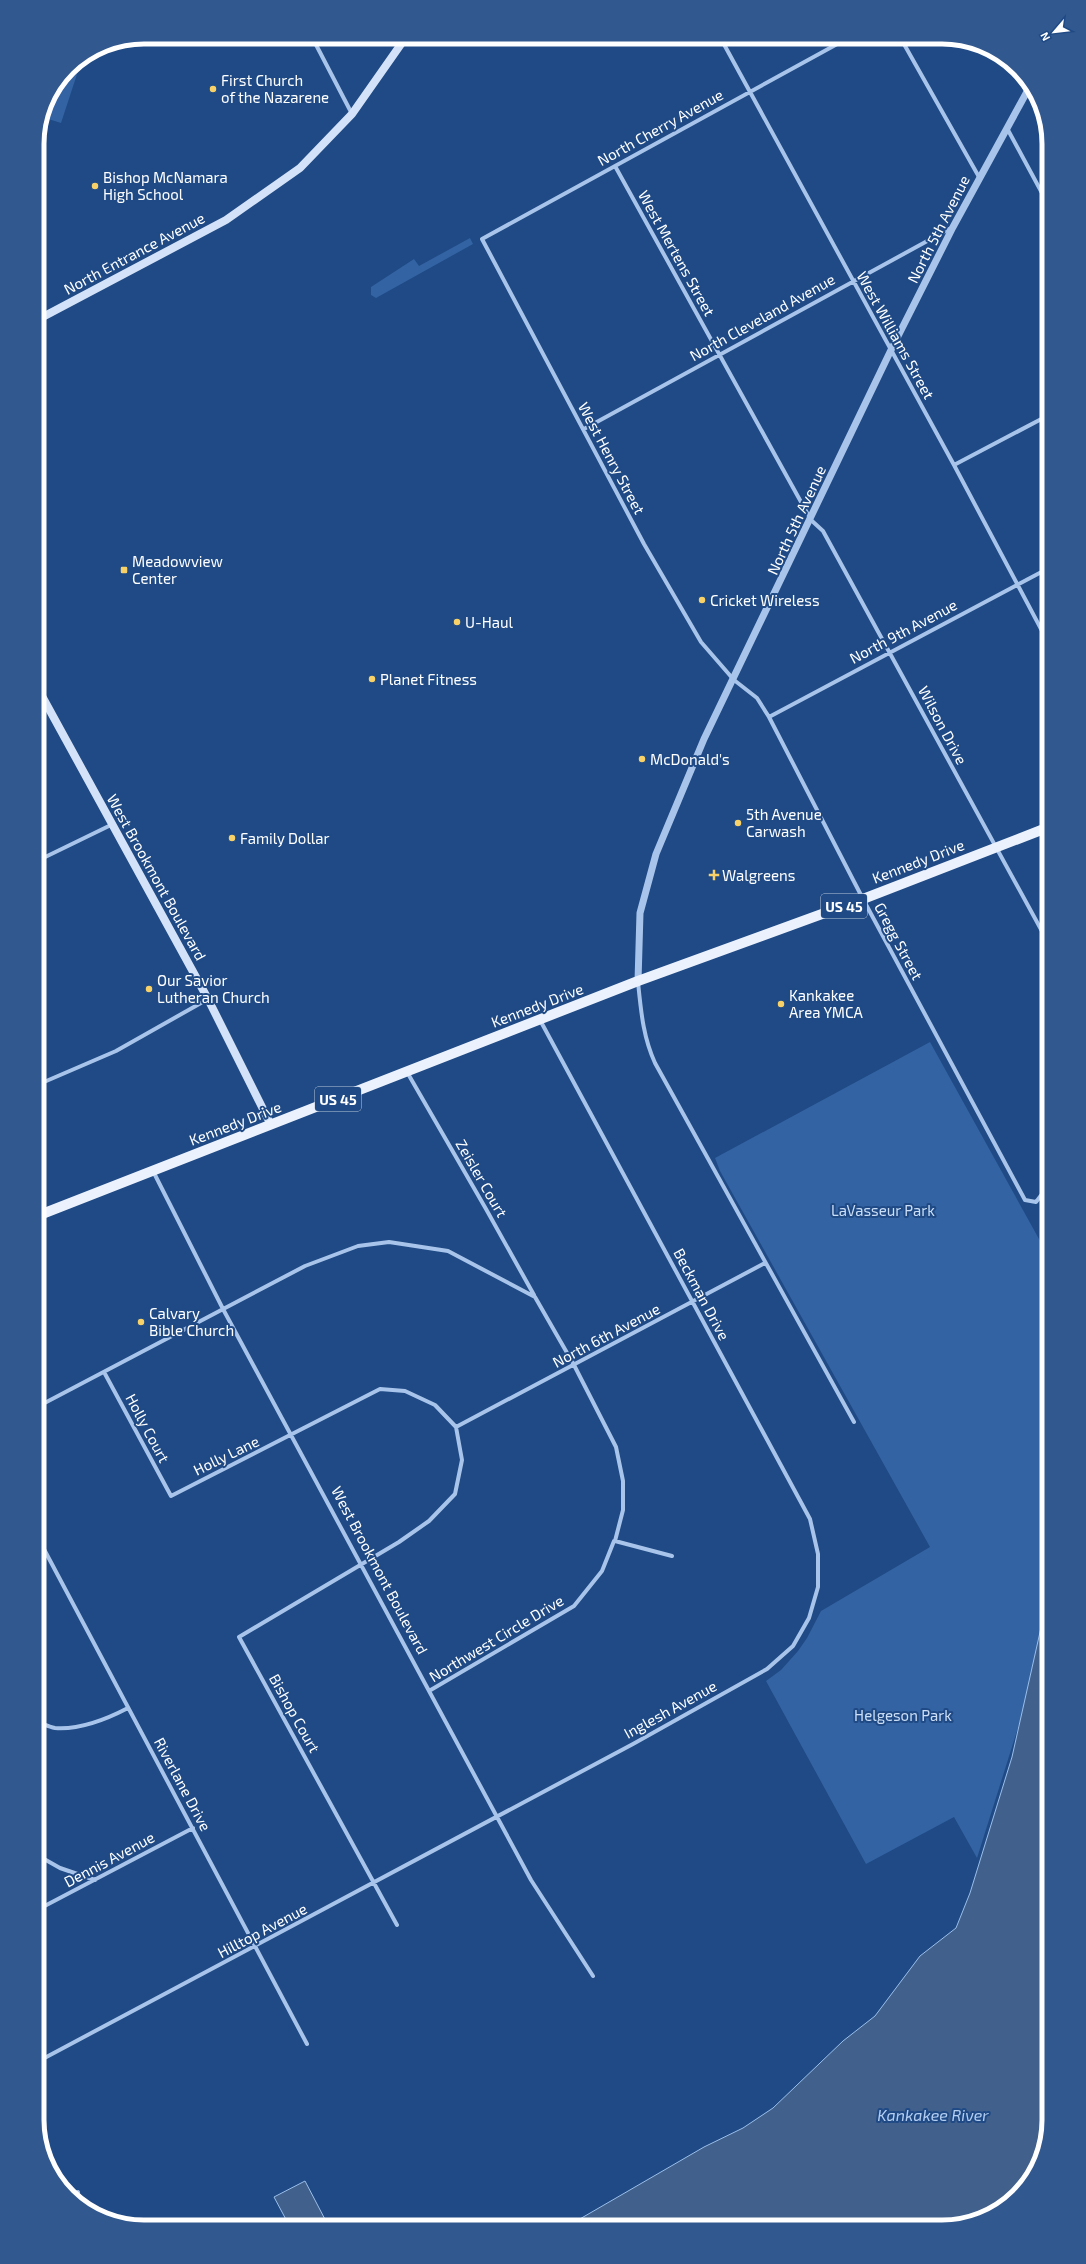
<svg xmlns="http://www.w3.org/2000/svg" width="1086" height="2264" font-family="'Exo 2',sans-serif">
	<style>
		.green { fill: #3363a3 }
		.water { fill: #41608b; stroke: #9bbfeb }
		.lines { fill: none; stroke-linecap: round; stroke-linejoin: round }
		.minor { stroke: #a8c4ea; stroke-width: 4 }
		.tertiary { stroke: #a8c4ea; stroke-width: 7 }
		.secondary { stroke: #d3e2f8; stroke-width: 8 }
		.primary { stroke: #ebf2fe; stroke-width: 10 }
		.poi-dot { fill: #f8d168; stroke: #1f4a85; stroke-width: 1.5 }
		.labels { text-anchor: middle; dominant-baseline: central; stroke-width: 4; stroke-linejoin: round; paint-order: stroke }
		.shield { fill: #1f4a85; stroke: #bcc9da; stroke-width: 1 }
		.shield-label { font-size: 14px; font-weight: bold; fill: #fff }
		.poi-label { font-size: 15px; fill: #fff; stroke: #1f4a85; text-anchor: start }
		.street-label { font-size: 15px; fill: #fff; stroke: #1f4a85 }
		.park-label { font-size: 15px; fill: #ccdff7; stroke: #1f4a85 }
		.water-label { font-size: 16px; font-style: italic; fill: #b3cef1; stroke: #1f4a85 }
		.rim { fill: none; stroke: #fff; stroke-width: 5 }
	</style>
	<rect width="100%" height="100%" fill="#1f4a85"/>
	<path class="green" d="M82 59 61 123 42 117C47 94 63 72 82 59Z
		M470 238 473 244 376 298 371 295V287L414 259 419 266Z
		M930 1042 1049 1257V1598L1022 1715 977 1858 954 1817 866 1864 766 1681 781 1670 798 1651 807 1638 821 1611 930 1547 720 1171 715 1158Z"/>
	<path class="water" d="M1049 1592V2120L1031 2180 983 2219 942 2227H566L704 2147 743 2128 773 2108 843 2041 875 2016 920 1956 956 1928 970 1893 1012 1757Z
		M305 2181 329 2227H290L274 2197Z"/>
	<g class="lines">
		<path class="minor" d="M312 37 352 114
			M720 37 954 465 1049 644
			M850 37 482 239 644 544 701 642 734 680 757 698 769 717 863 899 1025 1200 1036 1202 1049 1185
			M900 37 979 177
			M1008 130 1049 206
			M615 166 811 520 823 531 1049 944
			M584 429 951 228
			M954 465 1049 415
			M769 717 1049 568
			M37 861 113 824
			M638 982C641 1011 643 1037 655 1063L854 1422
			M407 1072 486 1209 534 1295
			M37 1085 116 1051 208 999
			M153 1171 223 1309 531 1880 593 1976
			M104 1372 171 1496 380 1389 405 1391 435 1405 456 1427
			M37 1407 305 1266 358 1246 389 1242 448 1251 535 1297 574 1365 616 1447 623 1481V1510L615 1541H614L602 1571 574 1606 429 1691
			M456 1427 765 1263
			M37 1536 307 2044
			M615 1541 672 1556
			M37 1722C43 1724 49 1727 55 1728 81 1730 107 1719 128 1708
			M37 1855 60 1868 95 1880
			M37 1910 193 1828
			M397 1925 239 1637 399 1542 429 1521 455 1494 462 1460 456 1427
			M37 2062 633 1744 767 1669 793 1646 809 1618 818 1587V1554L810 1519 540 1020
			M72 2196 78 2192"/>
		<path class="tertiary" d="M638 981 640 913 656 854 704 739 891 350 953 227 1029 88"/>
		<path class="secondary" d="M37 320 226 220 300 168 352 114 406 37
			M37 687 208 999 271 1125"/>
		<path class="primary" d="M37 1216 638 981 863 899 1049 827"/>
	</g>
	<g class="poi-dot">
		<circle cx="213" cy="89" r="4"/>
		<circle cx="95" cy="186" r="4"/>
		<rect x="120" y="566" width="8" height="8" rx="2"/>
		<circle cx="702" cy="600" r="4"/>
		<circle cx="457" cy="622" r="4"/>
		<circle cx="372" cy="679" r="4"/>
		<circle cx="642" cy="759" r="4"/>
		<circle cx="738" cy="823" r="4"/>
		<circle cx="232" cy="838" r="4"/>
		<path d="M712 869h4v4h4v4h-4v4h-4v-4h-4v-4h4z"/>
		<circle cx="149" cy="989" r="4"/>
		<circle cx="781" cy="1004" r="4"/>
		<circle cx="141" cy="1322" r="4"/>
	</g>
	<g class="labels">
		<g class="shield">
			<rect x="821" y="894" width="46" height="24" rx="3"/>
			<rect x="315" y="1087" width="46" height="24" rx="3"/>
		</g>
		<g class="shield-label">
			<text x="844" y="906">US 45</text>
			<text x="338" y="1099">US 45</text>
		</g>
		<g class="poi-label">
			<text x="221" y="80">First Church<tspan x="221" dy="17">of the Nazarene</tspan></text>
			<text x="103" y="177">Bishop McNamara<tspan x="103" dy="17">High School</tspan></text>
			<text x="132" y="561">Meadowview<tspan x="132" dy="17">Center</tspan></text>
			<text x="710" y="600">Cricket Wireless</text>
			<text x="465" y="622">U-Haul</text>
			<text x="380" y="679">Planet Fitness</text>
			<text x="650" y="759">McDonald's</text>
			<text x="746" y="814">5th Avenue<tspan x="746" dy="17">Carwash</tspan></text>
			<text x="240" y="838">Family Dollar</text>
			<text x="722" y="875">Walgreens</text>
			<text x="157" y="980">Our Savior<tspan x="157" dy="17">Lutheran Church</tspan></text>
			<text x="789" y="995">Kankakee<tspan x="789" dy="17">Area YMCA</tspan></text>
			<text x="149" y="1313">Calvary<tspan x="149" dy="17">Bible Church</tspan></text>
		</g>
		<g class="street-label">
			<text transform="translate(660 127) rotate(-29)">North Cherry Avenue</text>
			<text transform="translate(938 229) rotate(-63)">North 5th Avenue</text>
			<text transform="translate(134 253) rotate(-28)">North Entrance Avenue</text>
			<text transform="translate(677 253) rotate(61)">West Mertens Street</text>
			<text transform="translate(762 317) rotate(-29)">North Cleveland Avenue</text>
			<text transform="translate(896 335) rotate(61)">West Williams Street</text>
			<text transform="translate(612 458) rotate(62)">West Henry Street</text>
			<text transform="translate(796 520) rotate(-65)">North 5th Avenue</text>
			<text transform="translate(903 631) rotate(-28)">North 9th Avenue</text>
			<text transform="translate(943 725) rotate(62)">Wilson Drive</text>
			<text transform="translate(918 861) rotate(-21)">Kennedy Drive</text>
			<text transform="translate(157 877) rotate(61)">West Brookmont Boulevard</text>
			<text transform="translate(899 941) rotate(62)">Gregg Street</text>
			<text transform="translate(537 1005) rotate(-21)">Kennedy Drive</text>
			<text transform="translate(235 1123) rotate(-21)">Kennedy Drive</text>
			<text transform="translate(482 1178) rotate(60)">Zeisler Court</text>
			<text transform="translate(702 1294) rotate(62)">Beckman Drive</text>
			<text transform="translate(606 1335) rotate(-28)">North 6th Avenue</text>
			<text transform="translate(148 1428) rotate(62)">Holly Court</text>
			<text transform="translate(226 1455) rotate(-26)">Holly Lane</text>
			<text transform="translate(380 1570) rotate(62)">West Brookmont Boulevard</text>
			<text transform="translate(496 1638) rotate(-31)">Northwest Circle Drive</text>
			<text transform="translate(670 1709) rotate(-29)">Inglesh Avenue</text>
			<text transform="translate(295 1713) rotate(61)">Bishop Court</text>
			<text transform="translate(183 1784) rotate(62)">Riverlane Drive</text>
			<text transform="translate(109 1859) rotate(-28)">Dennis Avenue</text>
			<text transform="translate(262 1930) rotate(-28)">Hilltop Avenue</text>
		</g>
		<g class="park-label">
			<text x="883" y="1210">LaVasseur Park</text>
			<text x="903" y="1715">Helgeson Park</text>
		</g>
		<g class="water-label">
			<text x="933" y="2114">Kankakee River</text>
		</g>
	</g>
	<path d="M0 0H1086V2264H0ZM144 44H942A100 100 0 0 1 1042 144V2120A100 100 0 0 1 942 2220H144A100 100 0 0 1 44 2120V144A100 100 0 0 1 144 44Z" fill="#31588f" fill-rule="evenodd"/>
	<path class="rim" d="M144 44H942A100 100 0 0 1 1042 144V2120A100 100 0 0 1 942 2220H144A100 100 0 0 1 44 2120V144A100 100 0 0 1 144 44Z"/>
	<g transform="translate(1054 32) rotate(242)" stroke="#1f4a85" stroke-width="3" paint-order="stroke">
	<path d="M0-3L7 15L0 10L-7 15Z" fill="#ffffff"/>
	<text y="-6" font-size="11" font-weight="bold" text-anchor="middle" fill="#ffffff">N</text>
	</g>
</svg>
